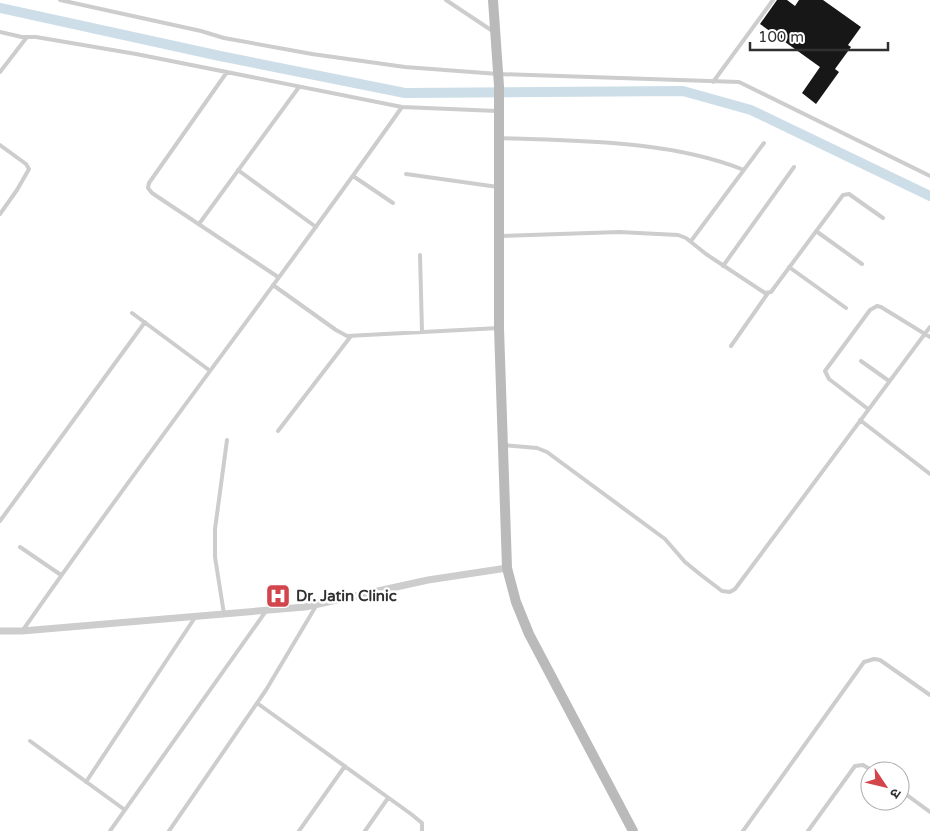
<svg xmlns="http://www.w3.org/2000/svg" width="930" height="831" font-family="'Varela Round','Noto Sans Devanagari',sans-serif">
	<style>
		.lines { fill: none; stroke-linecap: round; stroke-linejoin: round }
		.canal { stroke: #cddee9; stroke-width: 10 }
		.building { fill: #171717 }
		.lane { stroke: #cdcdcd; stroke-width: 4 }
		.street { stroke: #cdcdcd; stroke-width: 7 }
		.secondary { stroke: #bababa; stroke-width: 10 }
		.labels { text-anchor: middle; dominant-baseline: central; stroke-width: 5; stroke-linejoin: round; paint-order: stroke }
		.poi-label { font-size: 15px; font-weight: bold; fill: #303030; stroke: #fff; text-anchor: start }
	</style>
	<rect width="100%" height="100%" fill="#fff"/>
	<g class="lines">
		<path class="canal" d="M0 8 220 56 405 93 683 91 751 110 930 196"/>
	</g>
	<path class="building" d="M777 0H787L795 6 799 0H823L861 27 848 45 851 47 835 69 839 72 816 104 802 93 820 67 760 24Z
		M289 591 290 603 268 605 266 595Z"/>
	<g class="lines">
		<path class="lane" d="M60 0 201 31 224 38 312 54 405 67 498 74 739 82 930 176
			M446 0 494 32
			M0 32 22 37H36L136 54 402 107 497 111
			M0 72 27 37
			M227 72 149 183 148 188 152 193 278 277
			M713 82 773 0
			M499 138C578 141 670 140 744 170
			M0 145 26 164 29 169 17 190 0 214
			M238 170 316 227
			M406 174 498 187
			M353 176 393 203
			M199 224 299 87
			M816 231 862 264
			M499 236 619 232 678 235 686 238 706 254 765 293 771 292 843 195 849 194 883 218
			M691 241 764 143
			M420 255 422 332
			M723 266 794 167
			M789 267 846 308
			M273 285 336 330 347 336 499 328
			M132 313 209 370
			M731 346 768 293
			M861 361 889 381
			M868 409 829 379 825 371 870 310 877 306 881 307 930 337
			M860 420 930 474
			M278 431 351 336
			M503 445 537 448 547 452 665 539 685 562 701 575 722 591 730 592 735 589 930 327
			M0 521 145 322
			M20 547 61 575
			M224 614 215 557V529L227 440
			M23 630C146 453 278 283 402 107
			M257 703 411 814 422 823V831
			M30 741 125 810
			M86 782 196 616
			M900 790 930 812
			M110 831 266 611
			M169 831 266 690 316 606
			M299 831 345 766
			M365 831 388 798
			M743 831 864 662 874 659 880 660 930 695
			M808 831 855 766 863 765 873 771"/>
		<path class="street" d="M0 631H22L305 607 428 580 507 568"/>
		<path class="secondary" d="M493 0 499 86V328L507 568 516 602 529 634 633 831"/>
	</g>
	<defs>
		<symbol id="hospital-square" viewBox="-11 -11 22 22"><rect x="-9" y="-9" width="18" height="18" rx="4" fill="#d3454d" stroke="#fff"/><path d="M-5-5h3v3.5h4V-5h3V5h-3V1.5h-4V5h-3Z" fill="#fff"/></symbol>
	</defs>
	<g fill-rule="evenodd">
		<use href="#hospital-square" x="264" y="582" width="28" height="28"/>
	</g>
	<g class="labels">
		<g class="poi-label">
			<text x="296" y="596">Dr. Jatin Clinic</text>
		</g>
	</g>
	<g transform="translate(885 786) rotate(125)"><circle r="24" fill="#ffffff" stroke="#acacac"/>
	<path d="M0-4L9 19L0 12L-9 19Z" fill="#d3454d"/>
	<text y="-8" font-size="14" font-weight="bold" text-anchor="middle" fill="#303030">उ</text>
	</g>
	<path d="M750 42v8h138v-8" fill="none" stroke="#303030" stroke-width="2.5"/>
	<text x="758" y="42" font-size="15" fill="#303030" stroke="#ffffff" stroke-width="4" paint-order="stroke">100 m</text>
</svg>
